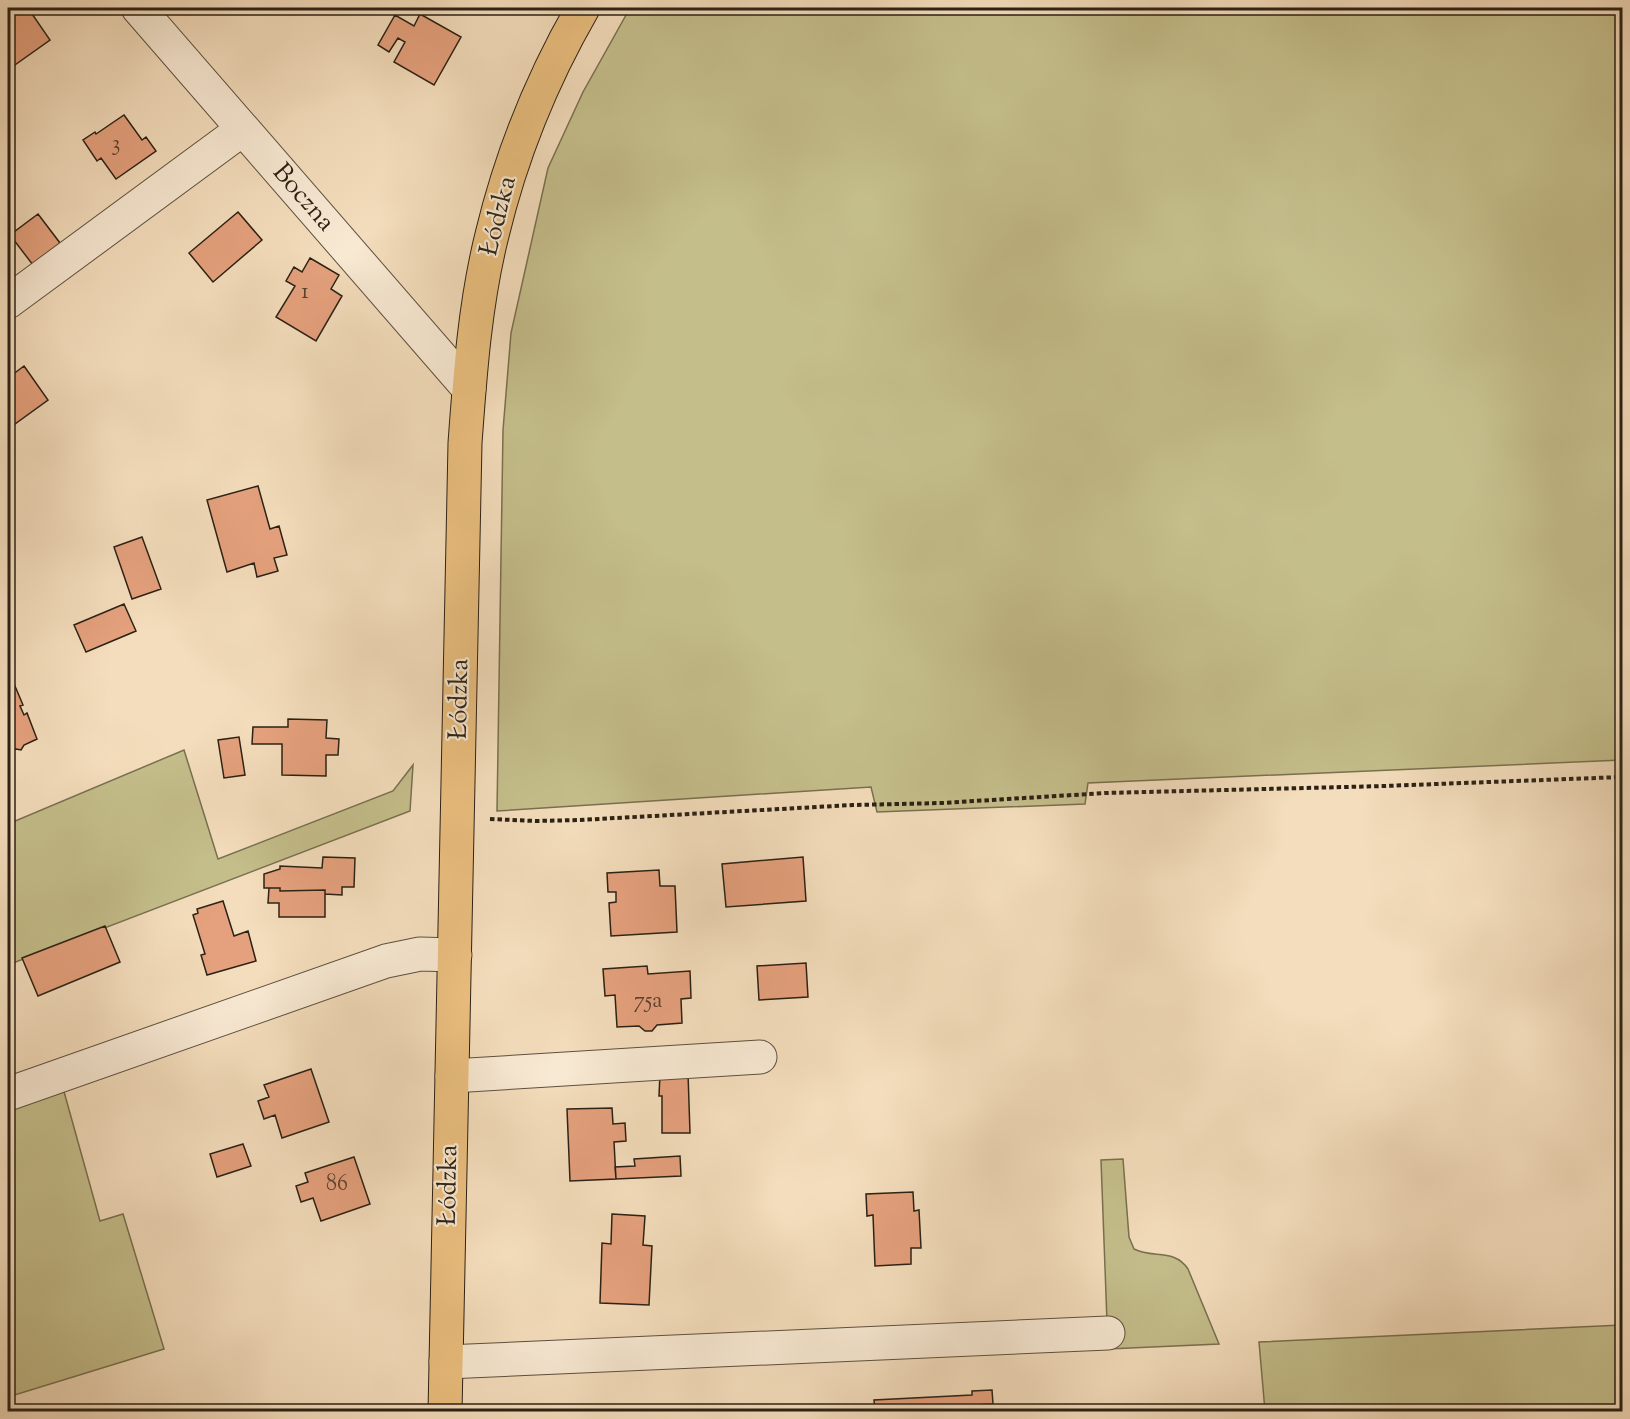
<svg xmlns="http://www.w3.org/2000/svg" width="1630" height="1419" font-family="'Sorts Mill Goudy',serif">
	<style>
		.green { fill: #c4be8b; stroke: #787050; stroke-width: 1.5 }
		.building { fill: #e5a17d; stroke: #2b2115; stroke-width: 1.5 }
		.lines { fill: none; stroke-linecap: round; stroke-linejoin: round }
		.minor-casing { stroke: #5d503f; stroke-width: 35 }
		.major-casing { stroke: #2b2115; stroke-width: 35 }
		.path { stroke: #2b2115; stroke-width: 4; stroke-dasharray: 4.5 3; stroke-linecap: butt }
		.minor { stroke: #f8e9d3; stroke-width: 33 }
		.major { stroke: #eabe7e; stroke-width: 33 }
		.labels { text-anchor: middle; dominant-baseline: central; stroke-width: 4.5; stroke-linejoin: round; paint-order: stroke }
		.number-label { font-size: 22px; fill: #5a412f }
		.street-label { font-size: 26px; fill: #2b2115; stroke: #f8e9d3 }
	</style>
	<rect width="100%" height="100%" fill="#f4ddbc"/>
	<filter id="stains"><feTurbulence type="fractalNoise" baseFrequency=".00333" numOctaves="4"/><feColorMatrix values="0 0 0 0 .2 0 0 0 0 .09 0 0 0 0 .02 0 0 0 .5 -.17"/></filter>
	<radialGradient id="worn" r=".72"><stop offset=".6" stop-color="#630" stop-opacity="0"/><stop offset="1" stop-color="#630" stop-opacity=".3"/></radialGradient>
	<path class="green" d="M630 8H1622V760L1088 783 1085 804 877 812 871 787 497 811 503 430 511 333 548 168 583 92Z
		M184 750 218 859 393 791 413 765 410 811 8 965V824Z
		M63 1088 100 1221 123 1214 164 1349 8 1397V1108Z
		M1123 1159 1129 1237 1134 1249C1153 1259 1174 1248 1188 1269L1219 1344 1108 1349 1101 1160Z
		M1622 1325V1411H1265L1259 1342Z"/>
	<path class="building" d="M8 8H28L50 40 12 67 8 61Z
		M420 14 461 37 434 85 394 62 405 42 398 38 389 52 378 45 395 15 414 26Z
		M124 115 142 140 146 137 156 151 116 179 101 158 97 161 83 140 95 132 96 134Z
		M238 212 262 240 213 282 189 253Z
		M38 214 60 243 33 265 10 235Z
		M310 258 339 275 331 289 342 296 316 341 276 317 295 286 286 281 294 267 302 272Z
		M24 366 48 400 8 429V378Z
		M258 486 270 529 279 526 287 555 274 558 278 571 257 577 254 563 227 572 207 500Z
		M142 537 161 589 132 599 114 547Z
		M124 604 136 631 86 652 74 625Z
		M12 679 23 705 20 706 24 715 27 713 37 739 24 745 21 750 16 749 8 752V681Z
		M288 719 327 720 326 738 339 739 338 755H326V776L282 775V744H252L253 727H288Z
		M239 737 245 775 224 778 218 740Z
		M323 857 355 858 354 887H342V895L325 894V890L280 891V888H264V874L280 869V866L322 868Z
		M803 857 806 901 726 907 722 864Z
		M659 870 660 886H675L677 932 611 936 609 903 616 902V892H608L607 873Z
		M269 888H280V891L325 890V917H279V903H268Z
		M223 901 234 936 248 931 256 961 207 975 201 955 205 954 193 915 198 913 197 909Z
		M105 926 120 962 38 996 22 958Z
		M806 963 808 997 759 1000 757 966Z
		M647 966 648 974 690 971 691 998 681 999 682 1023 657 1025 652 1031H645L639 1026 617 1027 615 995 605 996 603 969Z
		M311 1069 329 1122 282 1138 275 1115 264 1119 258 1101 269 1097 264 1085Z
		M688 1073 690 1133H662V1096H659L660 1074Z
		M612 1108 613 1124 625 1123 626 1141 614 1142 616 1179 570 1181 567 1109Z
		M243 1144 251 1166 217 1177 210 1154Z
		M680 1156 681 1176 616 1179 615 1167 635 1166 634 1159Z
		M354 1157 370 1204 321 1221 313 1198 301 1202 296 1186 308 1182 305 1173Z
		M913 1192 914 1211 919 1210 921 1248H911V1264L875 1266 873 1215 867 1216 866 1194Z
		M612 1214 645 1216 643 1245 652 1246 649 1305 600 1303 602 1243 611 1244Z
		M992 1390 993 1404 975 1405V1412H875L874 1400 972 1395V1391Z"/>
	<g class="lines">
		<defs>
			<path id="minor" d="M138 8 469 389
				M8 302 243 129
				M452 1076 760 1057
				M8 1094 386 961 420 954 455 955
				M446 1362 1108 1333"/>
			<path id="major" d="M445 1412 465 443C470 374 475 303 492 235 511 156 542 79 583 8"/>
		</defs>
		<use href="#minor" class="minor-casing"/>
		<use href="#major" class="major-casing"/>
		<path class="path" d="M490 819 535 821 580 820 853 805 942 803 1106 793 1384 786 1622 777"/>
		<use href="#minor" class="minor"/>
		<use href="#major" class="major"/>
	</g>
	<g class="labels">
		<g class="number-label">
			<text x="116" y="145">3</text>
			<text x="305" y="293">1</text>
			<text x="648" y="1002">75a</text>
			<text x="337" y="1185">86</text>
		</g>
		<g class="street-label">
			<text transform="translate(303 198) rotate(49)">Boczna</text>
			<text transform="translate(499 216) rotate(-76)">Łódzka</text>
			<text transform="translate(460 699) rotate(-89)">Łódzka</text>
			<text transform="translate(449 1185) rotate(-89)">Łódzka</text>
		</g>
	</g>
	<rect width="1630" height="1419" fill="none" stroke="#f4ddbc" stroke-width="30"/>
	<rect x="9" y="9" width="1612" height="1401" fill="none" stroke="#2b2115" stroke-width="3"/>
	<rect x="15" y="15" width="1600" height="1389" fill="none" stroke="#2b2115" stroke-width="1.5"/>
	<rect width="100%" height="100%" filter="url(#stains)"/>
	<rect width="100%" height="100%" fill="url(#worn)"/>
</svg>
